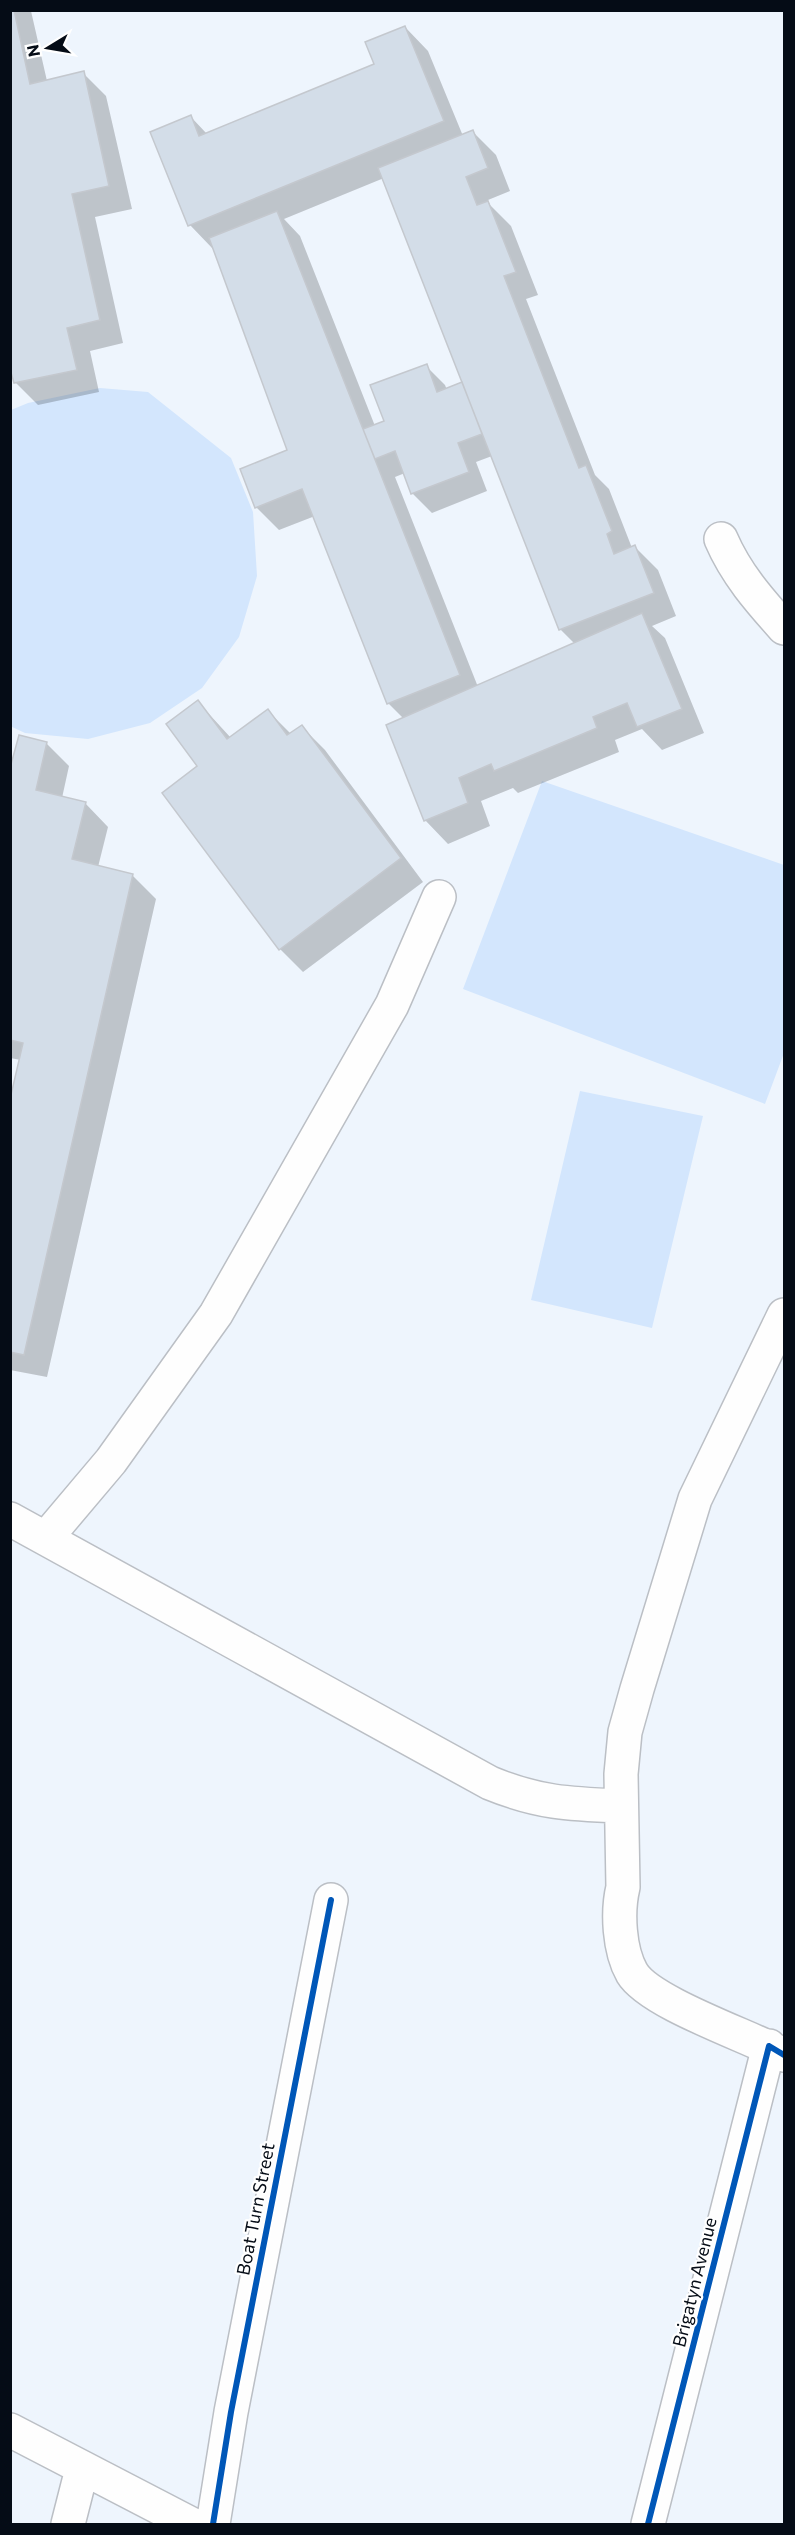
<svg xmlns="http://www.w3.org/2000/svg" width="795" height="2535" font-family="Commissioner,sans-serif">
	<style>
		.built { fill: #eef5fd }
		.garden { fill: #d3e6fd }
		.shadow { fill: #0003; fill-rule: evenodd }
		.building { fill: #d3dde8; stroke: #c4c8ce; stroke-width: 1.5 }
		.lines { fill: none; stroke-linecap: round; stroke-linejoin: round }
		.minor-casing { stroke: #bbbfc5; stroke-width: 36 }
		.minor { stroke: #fefefe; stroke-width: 33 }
		.cycleway-casing { stroke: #fff; stroke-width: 10 }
		.cycleway { stroke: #0057b8; stroke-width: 6 }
		.labels { text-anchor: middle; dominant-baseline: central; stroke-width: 4.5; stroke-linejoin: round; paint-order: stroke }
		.street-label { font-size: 18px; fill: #050c16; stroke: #fff }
	</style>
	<rect width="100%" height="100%" fill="#fbfbfb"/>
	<path class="built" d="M11 11H784V2524H11Z"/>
	<path class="garden" d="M100 388 148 392 231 458 253 512 257 576 239 637 202 688 150 723 88 739 25 733 10 726 11 410 28 403Z
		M542 781 784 865V1053L765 1104 463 989Z
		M580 1091 703 1116 652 1328 531 1300Z"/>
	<path class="shadow" d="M10 10 31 11 47 81 83 73 106 96 132 209 95 217 123 343 90 351 99 392 38 405 15 382Z
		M405 27 428 51 463 136 473 132 496 155 510 191 488 200 490 205 511 226 538 295 526 299 595 475 609 489 632 548 635 547 658 570 676 616 652 626 665 638 704 733 662 750 642 729 615 740 619 752 518 793 513 788 481 801 490 826 448 844 425 820 404 719 388 703 315 516 279 530 256 507 289 451 213 249 190 225 152 133 191 117 207 134 376 64ZM384 178 464 383 447 390 445 385 426 366 386 422 375 426 300 236 284 219ZM492 456 560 629 575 644 478 687 395 477 405 473 412 493 432 513 487 491 476 462Z
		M198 702 231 738 268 711 291 734 302 727 325 750 423 882 303 972 280 949 199 766Z
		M46 743 69 766 62 798 85 803 108 827 98 867 133 876 156 899 47 1377 10 1370V1106L21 1060 10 1058V775Z"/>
	<path class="building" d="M10 10H14L30 84 84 71 109 186 72 194 100 320 67 328 77 370 14 383 10 369Z
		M405 26 444 121 188 226 150 132 191 115 199 136 374 64 365 42Z
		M473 130 488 168 466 177 477 205 488 201 516 272 504 276 579 468 586 465 612 531 607 534 614 554 635 545 654 593 559 630 378 168Z
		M277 211 460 675 387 704 302 489 255 508 240 469 287 450 209 238Z
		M427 364 437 392 462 382 482 434 458 443 469 472 411 494 395 451 375 459 363 429 384 421 370 385Z
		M642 613 682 709 637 727 627 703 593 717 597 728 494 771 491 764 459 778 468 803 424 821 386 725Z
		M198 700 227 739 268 709 287 735 302 725 401 858 279 950 162 793 197 766 166 724Z
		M19 735 47 742 36 790 86 802 72 859 133 874 24 1355 10 1352V1099L23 1043 10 1040V768Z"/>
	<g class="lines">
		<defs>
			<path id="minor" d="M721 539C736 574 759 600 784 628
				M784 1315 695 1499 637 1689 625 1732 621 1774 623 1887C617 1912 619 1950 632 1973 650 2003 749 2036 784 2055
				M10 1519 490 1783C539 1803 569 1804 621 1806
				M46 1538 111 1461 216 1314 392 1005 439 897
				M10 2430 191 2524
				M68 2524 82 2469
				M213 2524 231 2412 331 1900
				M648 2524 769 2046"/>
		</defs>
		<use href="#minor" class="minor-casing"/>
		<use href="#minor" class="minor"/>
		<defs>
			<path id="cycleway" d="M213 2524 231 2412 331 1900
				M648 2524 769 2046 784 2055"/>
		</defs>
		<use href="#cycleway" class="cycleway-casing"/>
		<use href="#cycleway" class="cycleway"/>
	</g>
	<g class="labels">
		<g class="street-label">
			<text transform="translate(255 2209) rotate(-79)">Boat Turn Street</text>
			<text transform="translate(694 2282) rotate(-76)">Brigatyn Avenue</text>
		</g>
	</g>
	<rect width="795" height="2535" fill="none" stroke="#050c16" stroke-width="24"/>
	<g transform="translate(48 48) rotate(259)" stroke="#ffffff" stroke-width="4.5" paint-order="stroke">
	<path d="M0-4.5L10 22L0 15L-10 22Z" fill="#050c16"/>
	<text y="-9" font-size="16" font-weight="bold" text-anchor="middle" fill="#050c16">N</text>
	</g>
</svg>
